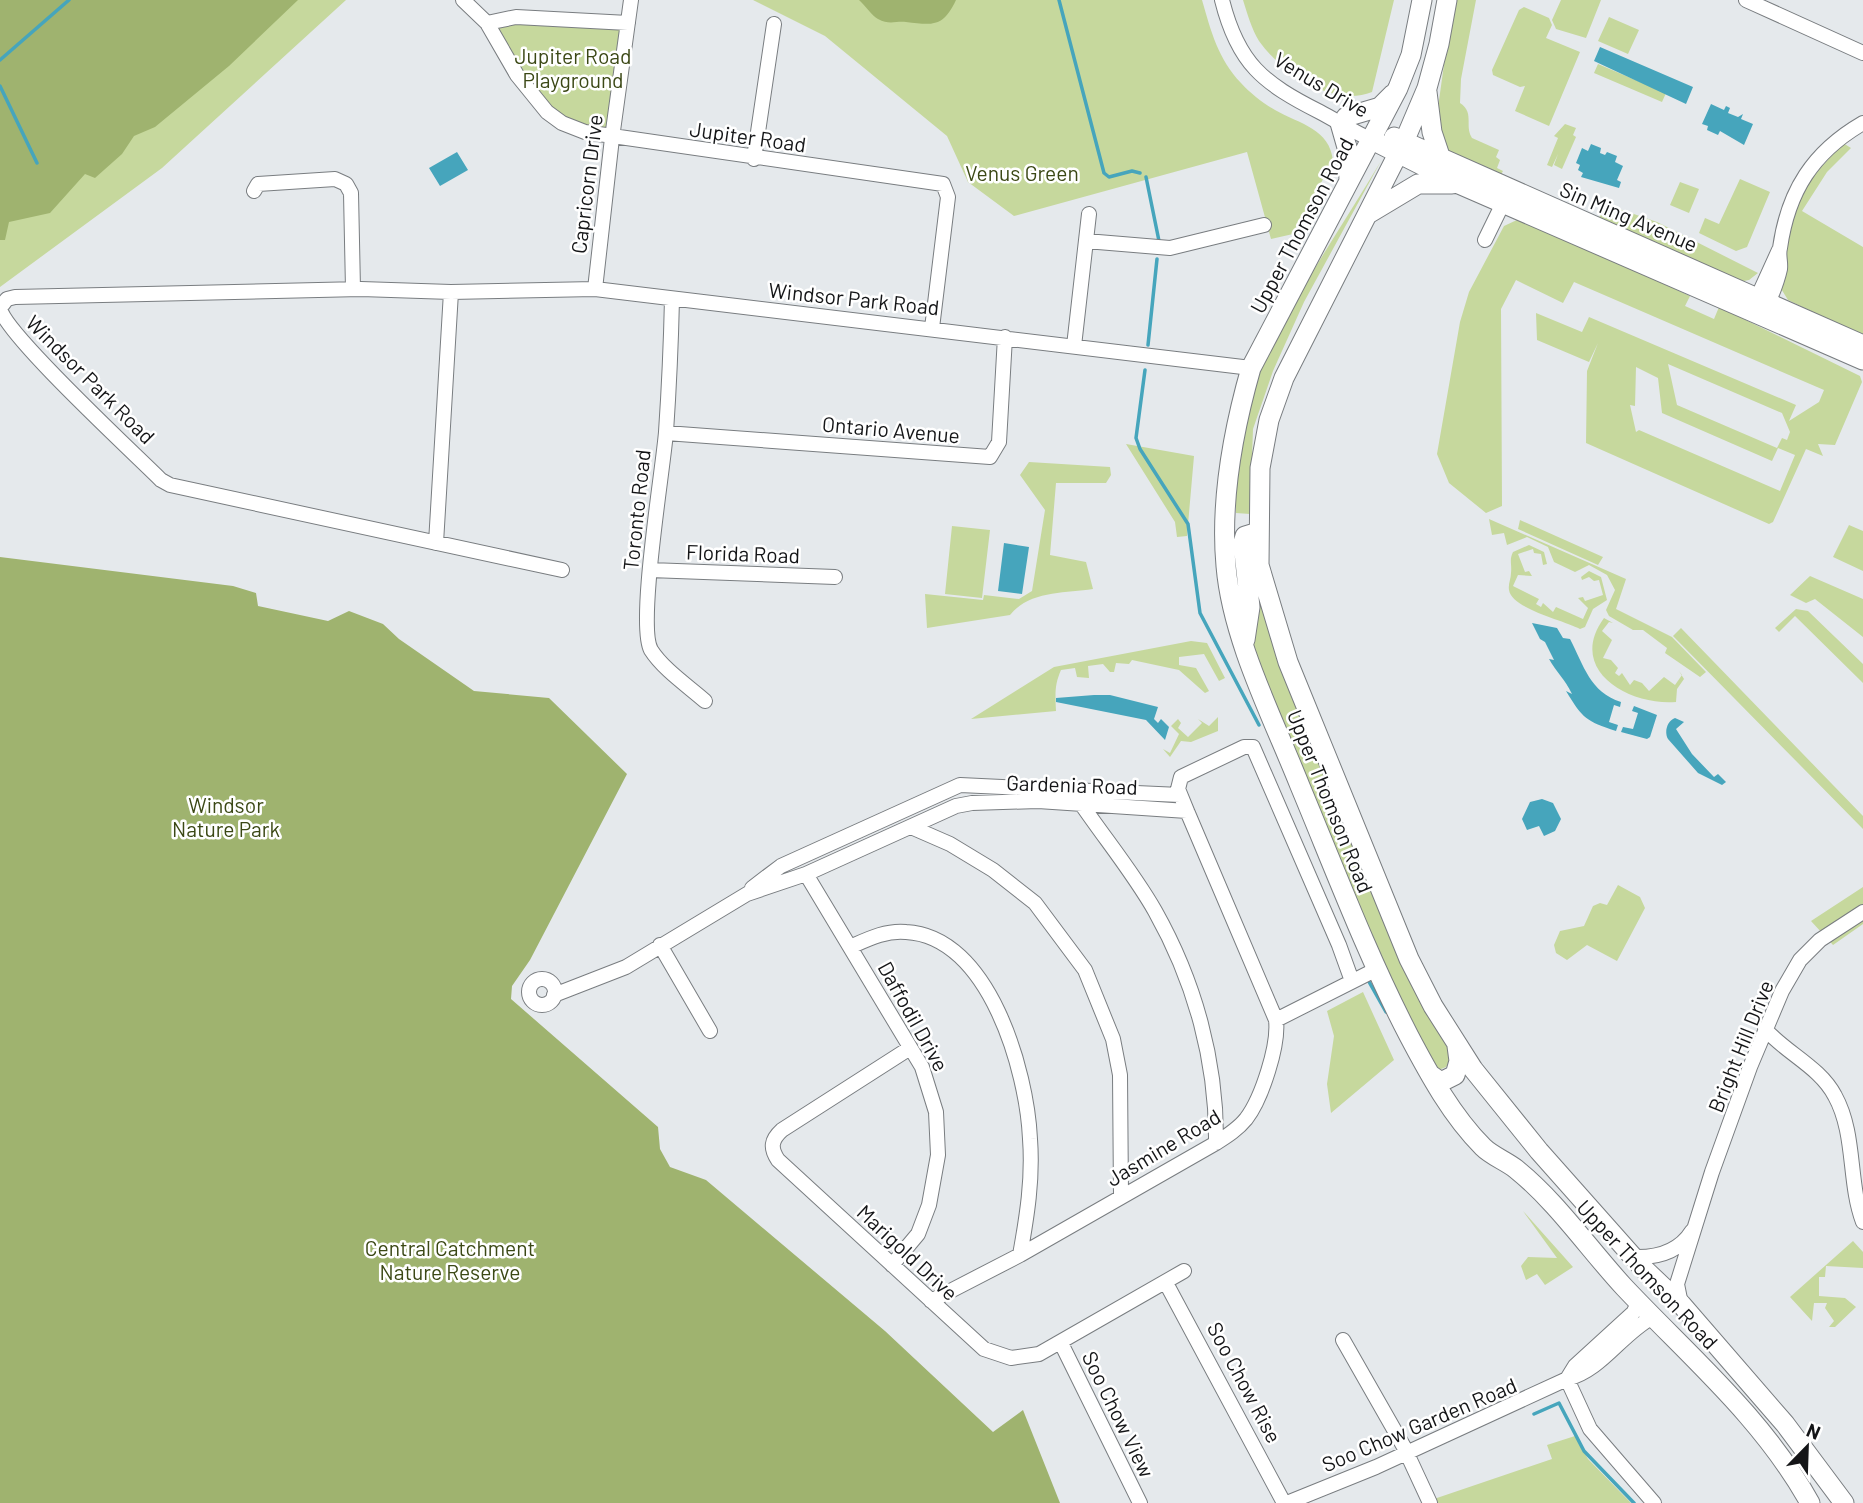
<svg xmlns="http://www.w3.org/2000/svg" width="1863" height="1503" font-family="Barlow,sans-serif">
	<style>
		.green { fill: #c6d89d; fill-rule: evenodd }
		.forest { fill: #9fb36f }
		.water { fill: #46a5bc }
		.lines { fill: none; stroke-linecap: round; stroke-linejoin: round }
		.stream { stroke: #46a5bc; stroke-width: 3.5 }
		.minor-casing { stroke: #797d80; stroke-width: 16 }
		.major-casing { stroke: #797d80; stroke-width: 21 }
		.minor { stroke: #fff; stroke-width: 14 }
		.major { stroke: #fff; stroke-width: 19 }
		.labels { text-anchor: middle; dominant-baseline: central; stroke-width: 5; stroke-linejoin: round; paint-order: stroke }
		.park-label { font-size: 21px; fill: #3b4815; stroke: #fff }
		.street-label { font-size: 21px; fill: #141517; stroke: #fff }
	</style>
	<rect width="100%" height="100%" fill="#e5e9ec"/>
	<path class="green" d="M0 0H346L162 168 0 287Z
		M753 0H1202C1211 31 1218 59 1241 83 1250 93 1264 104 1275 110 1300 124 1330 129 1333 161L1293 234 1271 239 1247 152 1014 216 968 182 947 136 825 36Z
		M1243 0H1394L1372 92C1332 108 1281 72 1259 41 1252 30 1247 13 1243 0Z
		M1453 0H1476L1461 79 1460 103C1475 113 1464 125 1472 138L1499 150 1496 157 1500 160 1497 168 1503 171 1500 176 1446 155 1435 129Z
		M1561 0H1601L1586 38 1556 29 1552 20Z
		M1524 7 1549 18 1552 25 1546 38 1580 52 1549 126 1515 111 1525 86 1520 87 1493 75 1492 70 1519 10Z
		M1609 17 1639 30 1628 54 1598 41Z
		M487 23H628L612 138 547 112Z
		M1598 64 1666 93 1662 102 1594 73Z
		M1565 124 1576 128 1573 135 1576 137 1562 169 1554 165 1558 154 1552 167 1547 165 1558 138 1554 136Z
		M1843 143 1851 148 1827 172 1802 211 1863 247V336L1788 300 1780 287 1793 217 1806 184Z
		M1381 161 1304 302 1273 371 1253 429 1250 514 1236 513C1235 466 1240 415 1260 371 1292 298 1340 230 1381 161Z
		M1740 179 1770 192 1747 247 1736 251 1699 233 1705 218 1719 224Z
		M1680 182 1699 189 1689 213 1670 205Z
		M1605 204 1657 222 1758 273 1749 280 1739 282 1598 220Z
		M1530 214 1571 241 1690 296 1685 306 1714 319 1719 307 1860 376 1862 382 1835 445 1818 444 1823 456 1806 449 1773 522 1769 524 1586 443 1587 371 1598 343 1589 362 1537 340 1536 313 1582 332 1589 317 1796 405 1789 421 1819 402 1824 390 1574 282 1563 303 1516 280 1501 309 1502 506 1486 513 1449 483 1437 454 1460 322 1469 292 1504 226ZM1668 364 1782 413 1790 432 1787 440 1782 438 1777 448 1677 405ZM1636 367 1658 378 1662 413 1772 461 1778 448 1795 455 1780 491 1639 430 1636 432 1630 405 1635 406Z
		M1126 444 1194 456 1187 536 1177 537 1175 522Z
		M1029 462 1110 467 1111 475 1106 483H1056L1050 555 1086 562 1093 589C1064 593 1029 591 1010 615L927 628 925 594 983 600 984 595 1019 599 1032 591 1045 510 1020 475Z
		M1489 519 1626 579 1616 609 1672 637 1706 672 1700 677 1665 653 1667 648 1643 630H1633L1609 616 1606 610 1615 590 1607 575 1589 565 1575 572 1554 562 1548 547 1527 537 1507 545 1504 533 1492 535Z
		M1520 520 1603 557 1598 565 1518 529Z
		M1849 525 1863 531V571L1833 557Z
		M952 526 990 530 982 598 945 594Z
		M1258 532 1259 565 1454 1052 1446 1067 1436 1071 1422 1060 1252 668 1224 538Z
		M1529 545 1544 552 1547 564 1543 565 1541 554 1534 553 1533 549 1518 554 1525 572 1529 571 1532 576 1518 575 1513 586 1539 599 1536 604 1541 607 1543 603 1553 612 1556 607 1583 619 1588 608 1578 598 1583 597 1585 601 1603 595 1599 580 1594 581 1589 577 1582 580 1581 577 1589 571 1601 577 1607 600 1593 609 1585 627 1580 629C1563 620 1512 609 1509 590 1508 584 1511 579 1511 573 1512 564 1509 560 1513 552Z
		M1810 576 1863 599V637L1815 599 1806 603 1790 595Z
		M1796 609 1808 611 1863 664V683L1795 616 1779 632 1775 628Z
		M1604 618 1613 623 1609 622 1602 631 1612 640 1603 658 1611 660 1618 668 1615 673 1619 676 1622 673 1630 685 1634 680 1642 683 1649 691 1664 677 1675 685 1682 675 1679 671 1684 679 1677 689 1676 702C1629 706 1566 670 1604 618Z
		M1681 628 1863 816V829L1673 636Z
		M1191 641 1207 643 1225 678 1219 681 1204 654 1179 657V665L1196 668 1209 691 1205 693 1179 670 1132 660 1129 664 1116 663 1114 672H1110L1103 664 1088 666 1089 678 1077 677 1075 668 1061 670C1055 684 1055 691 1056 711L971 719 1054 667Z
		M1218 717V731L1191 742 1181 741 1170 757 1163 749 1170 753 1179 734 1171 726 1178 719 1181 723 1178 728 1188 737 1202 723 1198 719 1209 726Z
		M1618 885 1640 897 1645 908 1617 961 1587 945 1567 960 1556 953 1554 945 1560 931 1584 926 1593 906 1600 903 1607 905Z
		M1863 887V924L1833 945 1811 921Z
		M1363 992 1394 1060 1331 1113 1327 1084 1334 1036 1327 1011Z
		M1523 1211 1573 1267 1545 1285 1537 1274 1526 1280 1521 1266 1528 1257 1557 1258Z
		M1853 1241 1863 1252V1268L1826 1266 1825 1277H1819V1296L1845 1298 1856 1307 1835 1327H1829L1834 1321 1825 1308 1827 1303H1814L1812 1321 1790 1297Z
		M1575 1436 1588 1459 1631 1503H1432L1431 1500 1552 1459 1547 1445Z"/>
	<path class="forest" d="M0 0H298L229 66 155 127 134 136 122 154 95 178 85 174 50 213 9 222 5 240H0Z
		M859 0H956C943 28 932 25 906 22 895 21 889 25 878 19 872 16 865 5 859 0Z
		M0 557 233 586 256 593 258 606 328 621 349 611 383 624 399 639 474 691 549 698 627 774 530 960 512 986 511 999 658 1127 660 1149 670 1167 706 1180 885 1331 993 1432 1023 1410 1060 1503H0Z"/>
	<path class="water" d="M1600 47 1693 87 1686 104 1594 61Z
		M1711 104 1724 110 1726 106 1730 108 1728 113 1738 117 1743 114 1741 119 1753 124 1744 145 1720 131 1718 135 1707 130 1708 126 1702 124Z
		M1591 144 1601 148 1600 153 1605 155 1607 152 1617 156 1615 162 1623 166 1617 180 1621 182 1619 188 1581 177 1583 173 1578 170 1580 165 1576 163 1582 148 1588 151Z
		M457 152 468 170 440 186 429 168Z
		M1004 543 1029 547 1022 594 998 591Z
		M1532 623 1557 628 1563 638 1570 639C1584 666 1590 692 1621 702L1620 707 1614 705 1609 722 1618 725 1616 731C1586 721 1583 719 1566 691L1572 694C1565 679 1556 672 1549 659L1554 660 1545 642 1540 639Z
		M1094 695H1110L1158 707 1154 719 1158 723 1161 719 1169 727 1165 740 1146 720 1056 702V698Z
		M1634 706 1657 715 1650 737 1647 739 1621 732 1623 727 1633 729 1638 713 1632 711Z
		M1675 718 1684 722 1676 729 1692 754 1714 777 1718 774 1726 782 1722 785 1698 773 1668 739C1664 732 1667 721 1675 718Z
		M1542 799 1553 803 1561 819 1555 831 1544 836 1539 826 1527 830 1522 819 1530 802Z"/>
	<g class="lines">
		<path class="stream" d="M1059 0 1104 173 1109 177 1132 171 1140 173
			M0 60 69 0
			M0 86 37 163
			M1146 177 1159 241
			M1148 345 1157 259
			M1145 370 1136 438 1140 449 1188 524 1200 613 1259 725
			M1368 980 1386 1012
			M1534 1414 1559 1403 1584 1451 1634 1503"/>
		<defs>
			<path id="minor" d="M463 0 487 23 517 75 547 112 562 123 585 132 943 184 948 197 932 328
				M1222 0C1238 64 1263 83 1320 112 1337 121 1354 132 1372 140
				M1746 0 1863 53
				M487 23 516 17 628 23
				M754 159 774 24
				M254 191 258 184 335 179 346 184 351 193 353 289
				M1485 240 1506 197
				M1086 241 1170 248 1264 225
				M595 289 612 138 631 0
				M672 299C671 343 669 388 666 432 663 470 637 625 651 650 663 669 688 686 705 701
				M1754 305 1779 250
				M1765 310C1771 297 1777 283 1780 269 1781 262 1778 255 1780 248 1788 191 1813 152 1863 123
				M1074 346 1089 214
				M666 433 990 457 999 442 1005 337
				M436 543 451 292
				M562 570 170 485 161 480C134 453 4 333 0 308L7 299 15 297 361 289 451 292 595 289 1251 368
				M650 570 835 577
				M1082 805C1106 840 1134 874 1155 911 1195 982 1217 1062 1216 1143
				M911 827 950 844 993 870 1035 903 1085 970 1113 1039 1120 1075 1121 1196
				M806 874 922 1067 936 1112 938 1155 929 1205 918 1234 892 1265
				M752 888 781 866 960 785 1180 795
				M660 945 710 1031
				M850 947C868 939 886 930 906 932 989 936 1027 1071 1030 1139 1033 1179 1027 1216 1020 1255
				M529 992a13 13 0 1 1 26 0a13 13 0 1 1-26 0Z
				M554 995 626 967 747 894 806 874 956 806 972 803 1038 801 1187 811
				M1276 1020 1375 970
				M1765 1029C1786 1053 1820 1067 1835 1096 1856 1134 1848 1182 1863 1222
				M910 1048 782 1130C771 1140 770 1148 778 1160L984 1349 1011 1358 1039 1354 1184 1271
				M1633 1257C1657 1258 1679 1252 1692 1231
				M1166 1283 1284 1503
				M931 1301 1020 1255 1216 1143C1227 1136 1238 1129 1246 1119 1262 1098 1279 1045 1276 1020L1187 811 1178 789 1181 777 1244 747H1253L1339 945 1352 981
				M1681 1304 1677 1284 1712 1172 1750 1067 1782 991 1800 960 1820 940 1863 912
				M1343 1340 1404 1447 1430 1503
				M1061 1343 1140 1503
				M1567 1379 1590 1429 1654 1503
				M1567 1379 1575 1366 1633 1313 1639 1302
				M1287 1503 1376 1467 1567 1379C1602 1370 1621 1334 1653 1317"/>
			<path id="major" d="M1422 0 1411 55 1398 88 1251 368C1233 431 1220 500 1226 566 1232 639 1273 718 1300 786 1335 870 1367 955 1409 1036 1429 1074 1452 1116 1483 1147 1492 1156 1506 1161 1516 1169 1557 1202 1588 1248 1624 1287 1689 1356 1763 1418 1810 1503
				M1447 0 1439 44 1427 88 1404 142 1284 378 1269 420 1260 468 1259 565 1288 662 1409 959 1433 1006 1473 1069 1539 1151 1642 1267 1681 1304 1785 1424 1844 1503
				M1427 92 1432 132 1441 159
				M1346 117 1380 107 1393 94
				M1340 123 1348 151 1349 181
				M1394 137 1863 345
				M1372 140 1459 184 1863 360
				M1368 214 1418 184H1452
				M1245 640 1250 607 1243 543 1245 536 1258 532
				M1431 1075 1441 1082 1455 1075 1459 1061 1457 1046"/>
		</defs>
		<use href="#minor" class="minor-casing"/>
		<use href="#major" class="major-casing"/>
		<use href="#minor" class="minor"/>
		<use href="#major" class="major"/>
	</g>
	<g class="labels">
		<g class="park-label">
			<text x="573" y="55">Jupiter Road<tspan x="573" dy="24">Playground</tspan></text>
			<text x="1022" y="172">Venus Green</text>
			<text x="226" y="804">Windsor<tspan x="226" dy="24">Nature Park</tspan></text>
			<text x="450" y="1247">Central Catchment<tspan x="450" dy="24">Nature Reserve</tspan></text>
		</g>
		<g class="street-label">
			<text transform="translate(1322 84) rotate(31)">Venus Drive</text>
			<text transform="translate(748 136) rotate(8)">Jupiter Road</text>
			<text transform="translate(586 184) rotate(-83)">Capricorn Drive</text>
			<text transform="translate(1629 216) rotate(23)">Sin Ming Avenue</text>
			<text transform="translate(1301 225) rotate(-62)">Upper Thomson Road</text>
			<text transform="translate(854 298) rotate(6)">Windsor Park Road</text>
			<text transform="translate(91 379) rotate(45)">Windsor Park Road</text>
			<text transform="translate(891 429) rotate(5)">Ontario Avenue</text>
			<text transform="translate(636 510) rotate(-84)">Toronto Road</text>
			<text transform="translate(743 553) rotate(2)">Florida Road</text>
			<text transform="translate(1072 784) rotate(2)">Gardenia Road</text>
			<text transform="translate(1331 801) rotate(68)">Upper Thomson Road</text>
			<text transform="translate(914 1016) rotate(61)">Daffodil Drive</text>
			<text transform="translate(1740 1046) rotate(-68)">Bright Hill Drive</text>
			<text transform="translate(1163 1147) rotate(-31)">Jasmine Road</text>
			<text transform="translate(908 1252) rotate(43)">Marigold Drive</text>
			<text transform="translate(1648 1274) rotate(47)">Upper Thomson Road</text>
			<text transform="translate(1245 1382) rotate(62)">Soo Chow Rise</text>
			<text transform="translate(1119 1414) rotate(64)">Soo Chow View</text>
			<text transform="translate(1419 1424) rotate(-23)">Soo Chow Garden Road</text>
		</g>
	</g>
	<g transform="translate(1807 1447) rotate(23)" stroke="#ffffff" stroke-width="5" paint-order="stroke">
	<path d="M0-5L12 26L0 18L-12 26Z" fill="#141517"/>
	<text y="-10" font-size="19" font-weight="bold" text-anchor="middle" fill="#141517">N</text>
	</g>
</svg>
